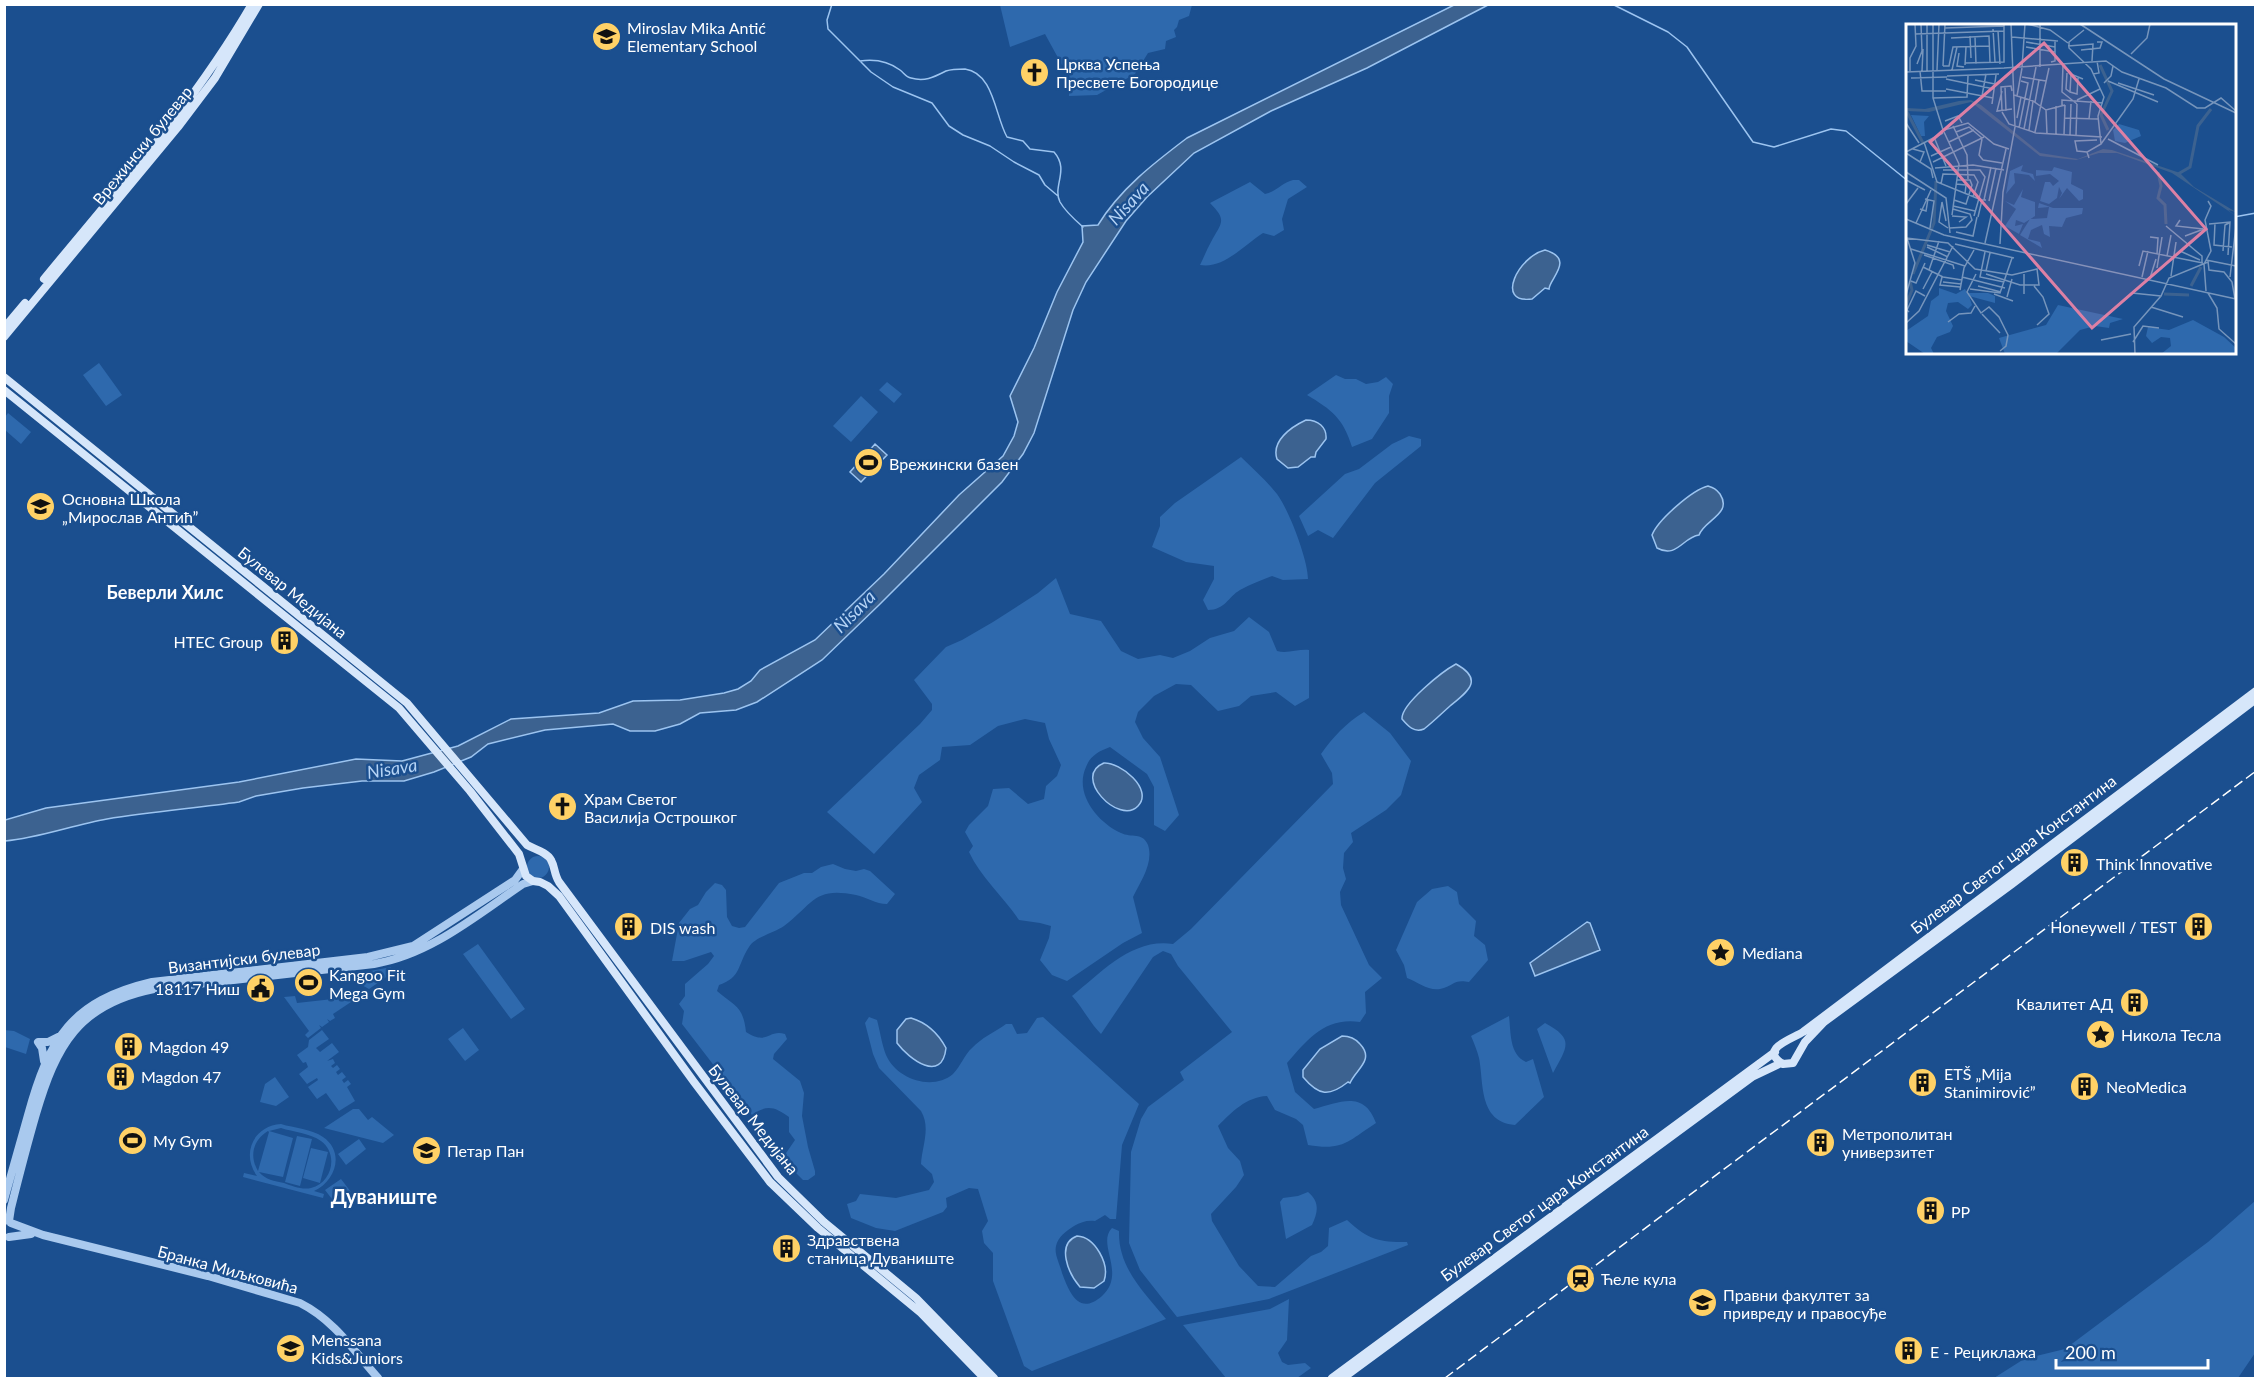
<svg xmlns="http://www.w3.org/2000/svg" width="2260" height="1383" font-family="Lato,sans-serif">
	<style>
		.green { fill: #2e69ad; fill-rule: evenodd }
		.water { fill: #3c6290; stroke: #9cc4f0; stroke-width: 1.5 }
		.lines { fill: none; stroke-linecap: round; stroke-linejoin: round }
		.stream { stroke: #9cc4f0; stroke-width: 1.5 }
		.tertiary { stroke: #a9c9ee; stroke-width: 8 }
		.secondary { stroke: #d6e6fa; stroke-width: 8 }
		.rail { stroke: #fff; stroke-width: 1.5; stroke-dasharray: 10 4.5; stroke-linecap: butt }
		.labels { text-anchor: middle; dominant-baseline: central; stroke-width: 5; stroke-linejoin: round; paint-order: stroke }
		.poi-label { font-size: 16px; fill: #fff; stroke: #1b4f8f; text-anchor: start }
		.street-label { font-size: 16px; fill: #fff; stroke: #1b4f8f }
		.water-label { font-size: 18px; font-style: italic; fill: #b5d3f5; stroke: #1b4f8f }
		.neighbourhood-label { font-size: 18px; font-weight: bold; fill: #fff; stroke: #1b4f8f }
		.quarter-label { font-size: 20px; font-weight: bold; fill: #fff; stroke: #1b4f8f }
		.inset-river { fill: none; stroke: #3c6290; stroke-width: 3 }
		.inset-road { fill: none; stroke: #7695bc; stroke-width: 1.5 }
		.view { fill: #dd80a5; fill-opacity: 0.15; stroke: #dd80a5; stroke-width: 3 }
		.inset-edge { fill: none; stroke: #fff; stroke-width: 3 }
	</style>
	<rect width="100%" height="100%" fill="#1b4f8f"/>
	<path class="green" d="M1192 5 1189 16 1179 20 1177 27 1174 30 1176 37 1166 41 1165 49 1148 53 1135 74 1097 95 1069 96 1070 80 1068 64 1062 65 1045 34 1010 47 1000 5Z
		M1293 180H1299L1307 187 1288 199 1282 219 1284 230 1274 236 1263 233C1244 245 1224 269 1200 265 1204 257 1207 249 1211 242 1221 223 1228 221 1210 203L1250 182 1265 194C1276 192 1283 182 1293 180Z
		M99 363 122 395 106 406 83 375Z
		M1336 375 1345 379H1356L1366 384 1378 382 1386 377 1393 384 1389 396V413L1372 439 1352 447C1343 418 1332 410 1307 395Z
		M887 382 902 394 894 403 879 390Z
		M861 396 878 412 851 442 833 426Z
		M8 413 31 432 21 444 5 430V417Z
		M1409 436 1421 439V446L1375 483 1333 538 1318 530 1308 536 1299 516 1345 474 1359 469 1392 444Z
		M1241 457C1253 469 1267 481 1277 494 1289 510 1308 560 1308 579L1283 580 1272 576C1262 580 1251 584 1240 590 1228 597 1225 610 1208 610L1203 600 1214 579V566L1186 562 1152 547 1160 526V517L1175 503Z
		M1056 578 1070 614 1101 621 1121 651 1138 659 1160 655 1173 658 1190 651 1210 638 1234 631 1249 617 1269 632 1277 651C1287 654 1298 649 1309 650V698L1295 706 1276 692 1251 696 1239 706 1218 711 1191 685 1176 684 1154 696 1138 712 1135 722 1143 738 1160 757 1179 815 1165 831 1154 825V787L1147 774 1110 747C1099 751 1090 756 1086 767 1074 793 1097 822 1121 833 1131 838 1143 832 1148 845 1154 863 1140 882 1133 897L1142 933 1123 943 1067 981 1052 975 1040 960 1049 938 1051 926 1040 923 1019 920C1003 896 981 878 969 852L973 846 965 832 969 825 988 806 993 789 1009 788 1028 804 1044 799 1046 786 1057 776 1061 765 1049 739 1045 723 1025 719 998 726 970 745 942 747 940 760 919 775 914 788 922 802 874 854 827 812 920 724 932 710V704L914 680 946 647 962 640 993 622 1038 593Z
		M1364 712 1390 733 1411 761 1401 795 1386 810 1351 833 1353 842 1344 853 1343 868 1346 879 1340 892 1341 905 1369 965 1382 978 1365 992 1366 1013 1360 1022C1325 1017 1308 1039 1287 1063L1295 1092 1314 1109C1340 1102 1364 1090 1376 1123 1348 1141 1344 1151 1308 1145L1303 1125 1296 1119 1275 1110 1267 1096C1246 1097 1232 1112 1218 1126L1228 1148 1240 1161 1244 1175 1236 1187 1211 1214 1212 1221 1239 1266 1258 1286 1275 1287 1311 1256 1321 1252 1328 1246 1329 1228 1347 1220C1369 1240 1378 1242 1407 1242L1408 1245 1269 1299 1177 1317 1140 1270 1129 1243 1131 1152 1141 1119 1148 1107 1184 1080 1180 1072 1232 1032 1178 966 1171 954 1163 951 1153 957 1101 1034C1090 1023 1083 1008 1072 996 1102 972 1132 938 1173 944L1191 929 1333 784 1332 773 1321 754C1333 737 1346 723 1364 712Z
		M527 867a11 11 0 1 1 22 0a11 11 0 1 1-22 0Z
		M833 864 845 869 856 871 864 869 870 871 895 894 887 904C876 904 866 897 856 895 814 886 813 904 784 926 774 933 755 937 749 947 737 965 742 977 719 985L717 991C736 1007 743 1006 746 1032 768 1046 768 1029 785 1034L787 1039 774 1054 773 1059 800 1081 804 1093 802 1116 808 1147 815 1171V1175L808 1180H803L782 1159 795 1140 789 1132V1117C775 1107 767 1104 752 1115L682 1024 684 1011 679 1004 685 996V984L708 964 714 956 711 952 684 961H672L679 923 690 909 698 905 706 892 715 883 722 885 726 890 727 917 732 926 739 928 745 927 779 883 804 873H812L821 867Z
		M1448 886 1457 892 1459 904 1476 921 1474 936 1485 945 1488 960 1469 982C1453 979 1454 986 1440 989 1428 991 1418 982 1407 978L1404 965 1396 950 1417 902 1432 889Z
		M478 944 525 1009 511 1019 463 954Z
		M391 967 392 973 369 989C360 984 358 984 355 974Z
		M295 996 297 1003 360 996 333 1014 335 1018 330 1021 327 1019 329 1022 322 1027 319 1025 321 1028 308 1038 305 1035 309 1031 284 997Z
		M1509 1016C1511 1032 1509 1054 1526 1062L1533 1059 1544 1097 1515 1125C1478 1122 1484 1082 1479 1058 1477 1050 1474 1043 1471 1036Z
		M869 1017 877 1020C880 1031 882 1045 886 1055 897 1080 933 1091 953 1074 961 1066 964 1055 972 1048 981 1038 995 1032 1006 1024H1012L1017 1034 1027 1033 1037 1018 1043 1017 1139 1104 1122 1145 1116 1219H1110L1105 1215 1095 1221C1087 1220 1081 1222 1074 1226 1066 1231 1058 1237 1056 1246 1054 1255 1060 1264 1062 1273 1069 1291 1078 1317 1102 1296 1127 1273 1096 1244 1112 1228L1119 1231C1118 1268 1144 1292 1166 1319L1032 1371 1024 1366 993 1281V1253L984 1243 982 1231 988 1221 978 1189 969 1188 946 1198 947 1207 943 1212 895 1231 876 1228 851 1218 847 1204 856 1201 860 1194 896 1198 929 1190 934 1182 932 1174 921 1164C922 1146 931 1128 921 1111L879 1068 873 1054 865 1023Z
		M1545 1023C1575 1039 1567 1047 1553 1073L1537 1029Z
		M463 1028 479 1050 465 1061 448 1039Z
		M4 1030 14 1031 30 1039 26 1054 5 1047Z
		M322 1030 329 1039 316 1048 320 1052 332 1043 339 1052 327 1061 333 1059 335 1063 331 1066 333 1068 337 1065 340 1069 336 1072 338 1075 342 1072 346 1077 342 1080 344 1083 348 1080 351 1084 347 1087 355 1101 339 1111 326 1093 317 1099 308 1087 318 1080 317 1078 307 1084 299 1074 308 1067 306 1062 303 1063 297 1055 308 1047 309 1040Z
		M275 1077 289 1097 276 1106 260 1102 265 1084Z
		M353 1109H359L368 1120 372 1117 394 1135 383 1143 324 1128Z
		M281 1124C294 1128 312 1129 323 1137 345 1152 336 1181 314 1191L324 1194 323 1198 243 1177 244 1173 257 1176C241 1154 253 1126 281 1124ZM281 1128C293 1132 310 1133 321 1141 339 1154 332 1183 311 1188 302 1190 292 1186 284 1183 274 1181 266 1180 259 1172L283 1177 293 1138 269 1131ZM268 1131 269 1132 258 1171C249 1156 253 1140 268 1131Z
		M297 1136 312 1139 300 1186 285 1182Z
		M359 1139 366 1149 346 1165 338 1154Z
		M311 1148 328 1152 320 1183 303 1178Z
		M341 1179 351 1192 335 1203 325 1190Z
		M1308 1192C1320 1202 1318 1212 1312 1225L1286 1239 1280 1202 1283 1198 1298 1196Z
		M2255 1201V1353L2238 1378H1994L2024 1359 2065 1349 2208 1242Z
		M1289 1299 1287 1340 1278 1353 1282 1362 1288 1365 1305 1363 1311 1368 1297 1378H1226L1183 1325 1270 1309Z"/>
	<path class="water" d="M1454 5H1488L1367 68 1271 111 1194 153 1147 197 1126 221 1086 282 1073 310 1034 433 1023 454 1002 482 879 605 822 660 757 702 736 710 700 713 680 724 655 731H630L613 724 545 730 488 744 471 757 434 772 404 781H362L303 788 256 796 239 802C196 808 151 812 107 819 73 825 39 838 5 841V820L46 808 239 782 356 759 402 761 458 746 511 719 599 713 633 701 680 700 724 693 738 689 751 681 760 670 815 640 884 574 959 495 1003 456 1014 436 1018 422 1010 396 1034 348 1057 292 1083 242 1082 226 1098 225C1120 189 1154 163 1187 138Z
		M1545 250C1576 259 1549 279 1549 289L1545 288 1532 299C1494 304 1519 256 1545 250Z
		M1306 420C1318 420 1327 427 1326 439L1316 452 1315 457H1311L1298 467 1288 468 1277 459C1271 441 1291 427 1306 420Z
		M875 444 887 455 861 482 850 472Z
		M1708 486C1714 488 1716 489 1720 494 1733 514 1704 520 1699 535 1683 537 1677 559 1657 548L1652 535C1658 520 1692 490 1708 486Z
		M1456 664C1485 680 1467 692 1450 706 1441 714 1433 722 1424 729 1414 733 1408 726 1402 719 1401 704 1443 671 1456 664Z
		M1104 763C1120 762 1154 789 1138 806 1119 826 1071 776 1104 763Z
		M1587 922 1590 923 1600 950 1535 976 1530 963Z
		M911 1018C928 1023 938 1033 946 1048 942 1084 909 1059 897 1043V1030L906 1019Z
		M1342 1036C1350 1036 1355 1038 1360 1044 1375 1060 1356 1069 1350 1083L1348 1082C1329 1097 1319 1096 1303 1077V1070L1320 1049Z
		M1077 1236C1095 1237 1110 1264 1104 1281L1094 1288 1080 1287C1068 1273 1056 1244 1077 1236Z"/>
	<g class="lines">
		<path class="stream" d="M832 4 827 20 828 29 860 61C874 59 888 61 900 70 904 73 906 77 911 78 925 82 934 77 946 71 952 69 959 69 965 69 994 73 995 116 1007 137L1023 141 1030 149 1054 152C1070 170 1052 186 1060 202 1065 211 1075 220 1083 227
			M1612 4 1668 32 1687 47 1753 142 1774 147 1831 129 1846 131 1908 181
			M861 62 871 72 893 87 932 103 949 126 963 135 990 146 1014 162 1039 175 1045 185 1058 196
			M2234 217 2256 213"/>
		<path class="tertiary" d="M44 1061 42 1048 38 1042H48L58 1037
			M4 1200C12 1172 20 1143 28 1115 49 1039 71 1001 152 982L368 957 413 946 515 880 523 869
			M9 1221 11 1208C19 1176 27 1145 36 1114 56 1046 78 1004 154 989L374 964C430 955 477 915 523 884L533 881
			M11 1223 43 1235 208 1276 300 1303C334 1320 354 1351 378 1378
			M9 1237 31 1234"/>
		<path class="secondary" d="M44 279C117 190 194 104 252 4
			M4 328 25 303
			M4 337 178 127 215 78 259 4
			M4 377 407 703 527 845C534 849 547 852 551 860 555 867 554 874 559 882L778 1177 824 1222 916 1298 994 1378
			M4 390 399 708 470 791 519 854 526 876 533 881 540 882 548 886 559 896 694 1082 770 1182 818 1228 921 1313 984 1378
			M2256 691 1803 1032C1792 1039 1758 1049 1783 1064L1793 1063 1805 1042 1824 1022 2012 884 2256 699
			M1332 1378 1775 1052
			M1343 1378 1752 1077 1781 1063"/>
		<path class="rail" d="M1445 1378 2256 771"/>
	</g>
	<defs>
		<symbol id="school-disc" viewBox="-11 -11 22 22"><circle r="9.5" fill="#ffd166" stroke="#1b4f8f"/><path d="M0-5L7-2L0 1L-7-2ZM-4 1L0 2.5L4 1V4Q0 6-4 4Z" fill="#111"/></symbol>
		<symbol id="church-disc" viewBox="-11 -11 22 22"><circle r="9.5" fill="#ffd166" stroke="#1b4f8f"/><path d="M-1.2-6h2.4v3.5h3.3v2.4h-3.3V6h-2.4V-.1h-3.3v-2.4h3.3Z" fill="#111"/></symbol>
		<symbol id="stadium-disc" viewBox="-11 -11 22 22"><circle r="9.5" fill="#ffd166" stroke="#1b4f8f"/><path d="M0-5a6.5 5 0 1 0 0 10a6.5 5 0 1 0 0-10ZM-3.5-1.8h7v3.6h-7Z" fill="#111"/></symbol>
		<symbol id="building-disc" viewBox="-11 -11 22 22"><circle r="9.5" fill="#ffd166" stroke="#1b4f8f"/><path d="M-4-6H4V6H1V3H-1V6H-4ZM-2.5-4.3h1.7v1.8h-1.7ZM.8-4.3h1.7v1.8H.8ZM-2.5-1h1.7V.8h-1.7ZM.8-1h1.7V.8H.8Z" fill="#111"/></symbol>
		<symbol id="sight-disc" viewBox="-11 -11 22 22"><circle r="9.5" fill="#ffd166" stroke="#1b4f8f"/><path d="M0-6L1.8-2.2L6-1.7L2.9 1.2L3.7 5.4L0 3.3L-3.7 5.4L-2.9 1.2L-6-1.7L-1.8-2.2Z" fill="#111"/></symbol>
		<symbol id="civic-disc" viewBox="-11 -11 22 22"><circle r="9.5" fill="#ffd166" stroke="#1b4f8f"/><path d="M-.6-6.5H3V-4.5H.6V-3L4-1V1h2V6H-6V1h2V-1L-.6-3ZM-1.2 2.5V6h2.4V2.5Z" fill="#111"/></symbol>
		<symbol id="station-disc" viewBox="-11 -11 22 22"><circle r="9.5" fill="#ffd166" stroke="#1b4f8f"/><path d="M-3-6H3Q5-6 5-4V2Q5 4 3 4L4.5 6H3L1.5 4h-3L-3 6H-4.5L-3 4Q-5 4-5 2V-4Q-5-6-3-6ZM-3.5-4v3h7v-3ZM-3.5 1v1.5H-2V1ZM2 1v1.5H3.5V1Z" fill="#111"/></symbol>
		<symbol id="university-disc" viewBox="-11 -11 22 22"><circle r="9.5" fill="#ffd166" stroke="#1b4f8f"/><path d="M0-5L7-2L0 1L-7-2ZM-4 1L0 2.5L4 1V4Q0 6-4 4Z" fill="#111"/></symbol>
	</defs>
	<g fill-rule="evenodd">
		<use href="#school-disc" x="590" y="20" width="33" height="33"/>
		<use href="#church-disc" x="1018" y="56" width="33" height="33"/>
		<use href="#stadium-disc" x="852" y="446" width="33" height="33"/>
		<use href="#school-disc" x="24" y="490" width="33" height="33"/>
		<use href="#building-disc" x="268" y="624" width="33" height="33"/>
		<use href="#church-disc" x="546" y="790" width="33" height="33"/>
		<use href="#building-disc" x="2058" y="846" width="33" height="33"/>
		<use href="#building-disc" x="2182" y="910" width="33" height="33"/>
		<use href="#building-disc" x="612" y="910" width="33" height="33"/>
		<use href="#sight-disc" x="1704" y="936" width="33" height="33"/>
		<use href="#stadium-disc" x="292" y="966" width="33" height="33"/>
		<use href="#civic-disc" x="244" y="972" width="33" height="33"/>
		<use href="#building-disc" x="2118" y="986" width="33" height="33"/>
		<use href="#sight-disc" x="2084" y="1018" width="33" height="33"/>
		<use href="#building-disc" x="112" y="1030" width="33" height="33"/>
		<use href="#building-disc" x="104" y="1060" width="33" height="33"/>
		<use href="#building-disc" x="1906" y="1066" width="33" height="33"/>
		<use href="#building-disc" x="2068" y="1070" width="33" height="33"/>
		<use href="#stadium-disc" x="116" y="1124" width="33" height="33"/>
		<use href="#building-disc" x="1804" y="1126" width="33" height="33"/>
		<use href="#school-disc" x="410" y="1134" width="33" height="33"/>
		<use href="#building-disc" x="1914" y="1194" width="33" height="33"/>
		<use href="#building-disc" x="770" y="1232" width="33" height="33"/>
		<use href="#station-disc" x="1564" y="1262" width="33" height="33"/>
		<use href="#university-disc" x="1686" y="1286" width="33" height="33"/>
		<use href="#school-disc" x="274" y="1332" width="33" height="33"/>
		<use href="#building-disc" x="1892" y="1334" width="33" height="33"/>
	</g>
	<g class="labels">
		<g class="poi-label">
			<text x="627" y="27">Miroslav Mika Antić<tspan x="627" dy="18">Elementary School</tspan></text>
			<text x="1056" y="63">Црква Успења<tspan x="1056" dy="18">Пресвете Богородице</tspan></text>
			<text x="889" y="463">Врежински базен</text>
			<text x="62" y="498">Основна Школа<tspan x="62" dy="18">„Мирослав Антић”</tspan></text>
			<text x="263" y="641" text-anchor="end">HTEC Group</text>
			<text x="584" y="798">Храм Светог<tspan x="584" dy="18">Василија Острошког</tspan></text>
			<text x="2096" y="863">Think Innovative</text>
			<text x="2177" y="926" text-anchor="end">Honeywell / TEST</text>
			<text x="650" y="927">DIS wash</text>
			<text x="1742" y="952">Mediana</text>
			<text x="329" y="974">Kangoo Fit<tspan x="329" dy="18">Mega Gym</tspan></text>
			<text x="240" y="988" text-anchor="end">18117 Ниш</text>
			<text x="2113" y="1003" text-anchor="end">Квалитет АД</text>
			<text x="2121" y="1034">Никола Тесла</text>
			<text x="149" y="1046">Magdon 49</text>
			<text x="1944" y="1073">ETŠ „Mija<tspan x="1944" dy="18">Stanimirović”</tspan></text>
			<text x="141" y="1076">Magdon 47</text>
			<text x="2106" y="1086">NeoMedica</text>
			<text x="1842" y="1133">Метрополитан<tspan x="1842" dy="18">универзитет</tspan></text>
			<text x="153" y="1140">My Gym</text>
			<text x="447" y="1150">Петар Пан</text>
			<text x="1951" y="1211">PP</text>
			<text x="807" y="1239">Здравствена<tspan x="807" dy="18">станица Дуваниште</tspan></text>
			<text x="1601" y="1278">Ћеле кула</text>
			<text x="1723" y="1294">Правни факултет за<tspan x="1723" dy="18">привреду и правосуђе</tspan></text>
			<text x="311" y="1339">Menssana<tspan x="311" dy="18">Kids&amp;Juniors</tspan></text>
			<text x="1930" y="1351">Е - Рециклажа</text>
		</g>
		<g class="street-label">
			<text transform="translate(142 145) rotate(-51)">Врежински булевар</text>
			<text transform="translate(293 592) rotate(39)">Булевар Медијана</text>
			<text transform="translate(2013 854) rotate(-37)">Булевар Светог цара Константина</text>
			<text transform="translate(244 958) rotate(-7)">Византијски булевар</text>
			<text transform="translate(754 1119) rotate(52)">Булевар Медијана</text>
			<text transform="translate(1544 1203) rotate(-36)">Булевар Светог цара Константина</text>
			<text transform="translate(228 1269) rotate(15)">Бранка Миљковића</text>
		</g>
		<g class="water-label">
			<text transform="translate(1128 203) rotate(-48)">Nisava</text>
			<text transform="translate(854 611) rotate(-45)">Nisava</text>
			<text transform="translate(392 768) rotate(-9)">Nisava</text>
		</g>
		<g class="neighbourhood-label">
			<text x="165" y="592">Беверли Хилс</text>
		</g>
		<g class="quarter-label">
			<text x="384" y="1196">Дуваниште</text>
		</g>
	</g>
	<g transform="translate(1906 24)">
		<rect width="330" height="330" fill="#1b4f8f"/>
		<path d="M5 91 23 92 18 98 19 112H15ZM213 100 233 106 235 112 219 119 209 117 207 106ZM117 141 115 147 127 150 129 157 123 151 108 149 109 159 100 170 104 147ZM148 143 166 148 165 160 177 166V175L173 177 161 164 153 175 156 169 153 163 151 174 143 180 134 177 139 158H144L147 162 153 157 144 150 130 152V146L146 147ZM117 165 115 173 129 178V192L118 199 110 196 109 202 117 200 113 210 99 202 110 185 99 177 108 181ZM133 179 147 184H177L176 190 160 194 156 203 143 202 144 213 138 210 136 201 125 206 122 215 134 218 136 224 114 211 124 195 141 194 143 183 132 184ZM33 264 50 270 59 265 61 269H82L89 272V279L63 272 66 281 62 285 52 278 42 279 40 287 47 302 44 308 31 313 25 324 28 330H19L0 317V307L22 292 25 277 33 271ZM152 281 217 295 204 299 203 304 189 302 174 306 150 330H99L93 314 140 301ZM287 296 318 313 330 324V330H255L265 322 264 314 255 313 246 319 240 312 242 303 263 306Z" fill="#2e69ad"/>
		<path d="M53 77 65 76 75 81 134 129 172 135 197 125 206 126 274 149 288 163 330 188 322 186 330 192 266 149 211 129H193L170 136 134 132 65 78 23 88 0 87V84L19 85Z" fill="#3c6290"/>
		<path class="inset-river" d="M194 41 206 67 195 91 202 106M0 86 17 119M252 148 255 162 252 174 259 181 260 200M272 150 284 143 292 102 305 85M7 250 28 199 30 157M285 262 295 243M258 270 283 271M0 281 6 266 4 257"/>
		<path class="inset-road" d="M21 0V47M27 0V74L37 106M121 0 144 6 162 19M174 0 258 55 330 89M39 4 98 2M87 5 89 38M178 6 163 18V24L185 45 198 73 192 92 195 120 181 128 183 134M92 7 94 40M9 10 98 7M64 12 65 34M69 13 70 40M106 13 152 17M45 14 83 12 84 38M120 18 149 23M162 22 187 20 186 37M120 23 149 28M175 26 194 24 196 18H191M53 29 51 42 58 43M225 30 241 14 244 0M145 38 149 37V16M59 39 98 38V0M11 40 16 27 15 0M59 41 60 23M157 41 156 68 171 80M37 42H43L47 23 83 22M37 42 39 0M116 43 119 0M134 43V0M98 44 200 37 216 48 260 64 291 84H299L315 74 330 87M31 46 33 0M46 46 51 23M4 47V34L10 22 9 0M14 47 16 67H40M16 47 17 25M0 48 100 44M161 49 160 65 164 68 171 70 172 54M187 50 193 49 191 37M41 52 93 50M116 53 140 57M5 54 41 53M40 55 88 65M69 56 89 60M202 57 252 78M198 59 205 52 207 42M212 59 248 71M99 62 100 87M40 65 87 74M96 67 91 87 106 85M164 68 165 50 177 55M108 71 127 77 140 86 159 81M76 72 80 50M111 72 116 44M27 74 61 73 62 52M171 76 194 65M129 78 133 56M86 80 90 51M156 81V76L197 79M140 86 141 110M96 87 95 63 105 62 106 67M96 88 103 100 130 109 196 113M111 94 115 73M158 94 192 95M183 95 185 77M39 97 52 92 56 99M0 99 13 119M47 102 61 131 62 155M113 104 122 59 115 57M118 105 130 43M38 106 62 99 88 120 103 125M123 106 127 77M38 108 53 140 46 191M50 108 63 103 76 114M129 108 143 44M150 111V82M158 111 159 81M164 111 165 80M170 111 171 80M28 113 40 142M76 115 73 131 77 136M202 115 252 141M18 118 31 158 73 175M43 118 68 106M195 120 227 75 233 55M7 125 18 128 14 138M0 128 37 109M181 128 171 127 169 117 191 116M0 129 25 145 27 154M25 132 45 123M77 136 96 139M27 138 78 113M29 144 67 141 98 146M37 146H74L79 153 68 192M0 148 40 174 44 209M0 156 19 166M35 160 37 150 68 151 72 158 67 173M50 160 60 161 59 170M19 175 28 177 24 204M48 176 60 180 66 161 64 156H51M78 176 85 143M83 177 90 144M0 180 12 164M47 182 69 187M14 185 20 187 22 175M46 192 60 193 53 198M72 193 76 176H80M0 195 38 211 330 275M274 196 270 202 297 205M40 197 36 178 33 198 42 204M10 199 25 166M309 199 308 221 326 223M303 200 324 198 322 231M260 202 296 232V239M44 204 60 203 66 196 64 190 47 185M50 208 67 212 71 193M279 212 298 205M244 213 252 214 251 230M0 214 42 219 69 245 106 251 131 245 133 261H114L80 250M79 219 100 125M49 220 108 234M94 220 97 168 109 103 105 0M21 221 44 228M21 223 42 233M5 225 59 242M274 227 294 236M317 227 319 201 323 199M79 228 74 253 98 258M18 231 47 241 48 245M261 232 265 211M300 236 330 242M302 237 303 246 318 248 326 258 329 275M298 240 305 227 299 196 305 182 302 177M298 240 300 267M233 242 237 227 297 239M17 243 37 253 56 256M251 244 256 213M23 246 33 217M80 247 84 229M70 250 61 268 75 289 83 283 93 293 102 311 100 322 94 327M118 250V270M265 252 270 218M36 253 34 261 54 263M56 253 99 264M236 253 242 227M324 253 330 202M244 254 250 235M5 257 10 259 19 239M37 258 55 260M72 262 95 268M128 262 137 273 143 290 131 301M17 265 26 248M64 265 94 269 106 234M54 266 58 244 68 226M226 269 255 272M302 269 311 284 313 305 330 320M88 270 107 277M0 271 9 239 1 214M101 273 106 255M245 283 277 293M3 288 1 286 10 267 19 272M76 290 94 309M42 298 53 290 65 289 69 282M0 299 13 287 47 222M195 316 225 310M227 318 237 302 253 304M229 330 228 303 255 272 263 254 302 238"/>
		<path class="view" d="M138 19 300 205 186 304 24 118Z"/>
		<rect width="330" height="330" class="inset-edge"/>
	</g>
	<rect width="2260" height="1383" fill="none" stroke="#ffffff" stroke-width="12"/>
	<path d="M2056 1359v9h152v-9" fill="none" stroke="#ffffff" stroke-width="3"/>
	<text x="2065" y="1359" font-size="18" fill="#ffffff" stroke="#1b4f8f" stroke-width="4.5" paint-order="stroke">200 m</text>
</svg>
